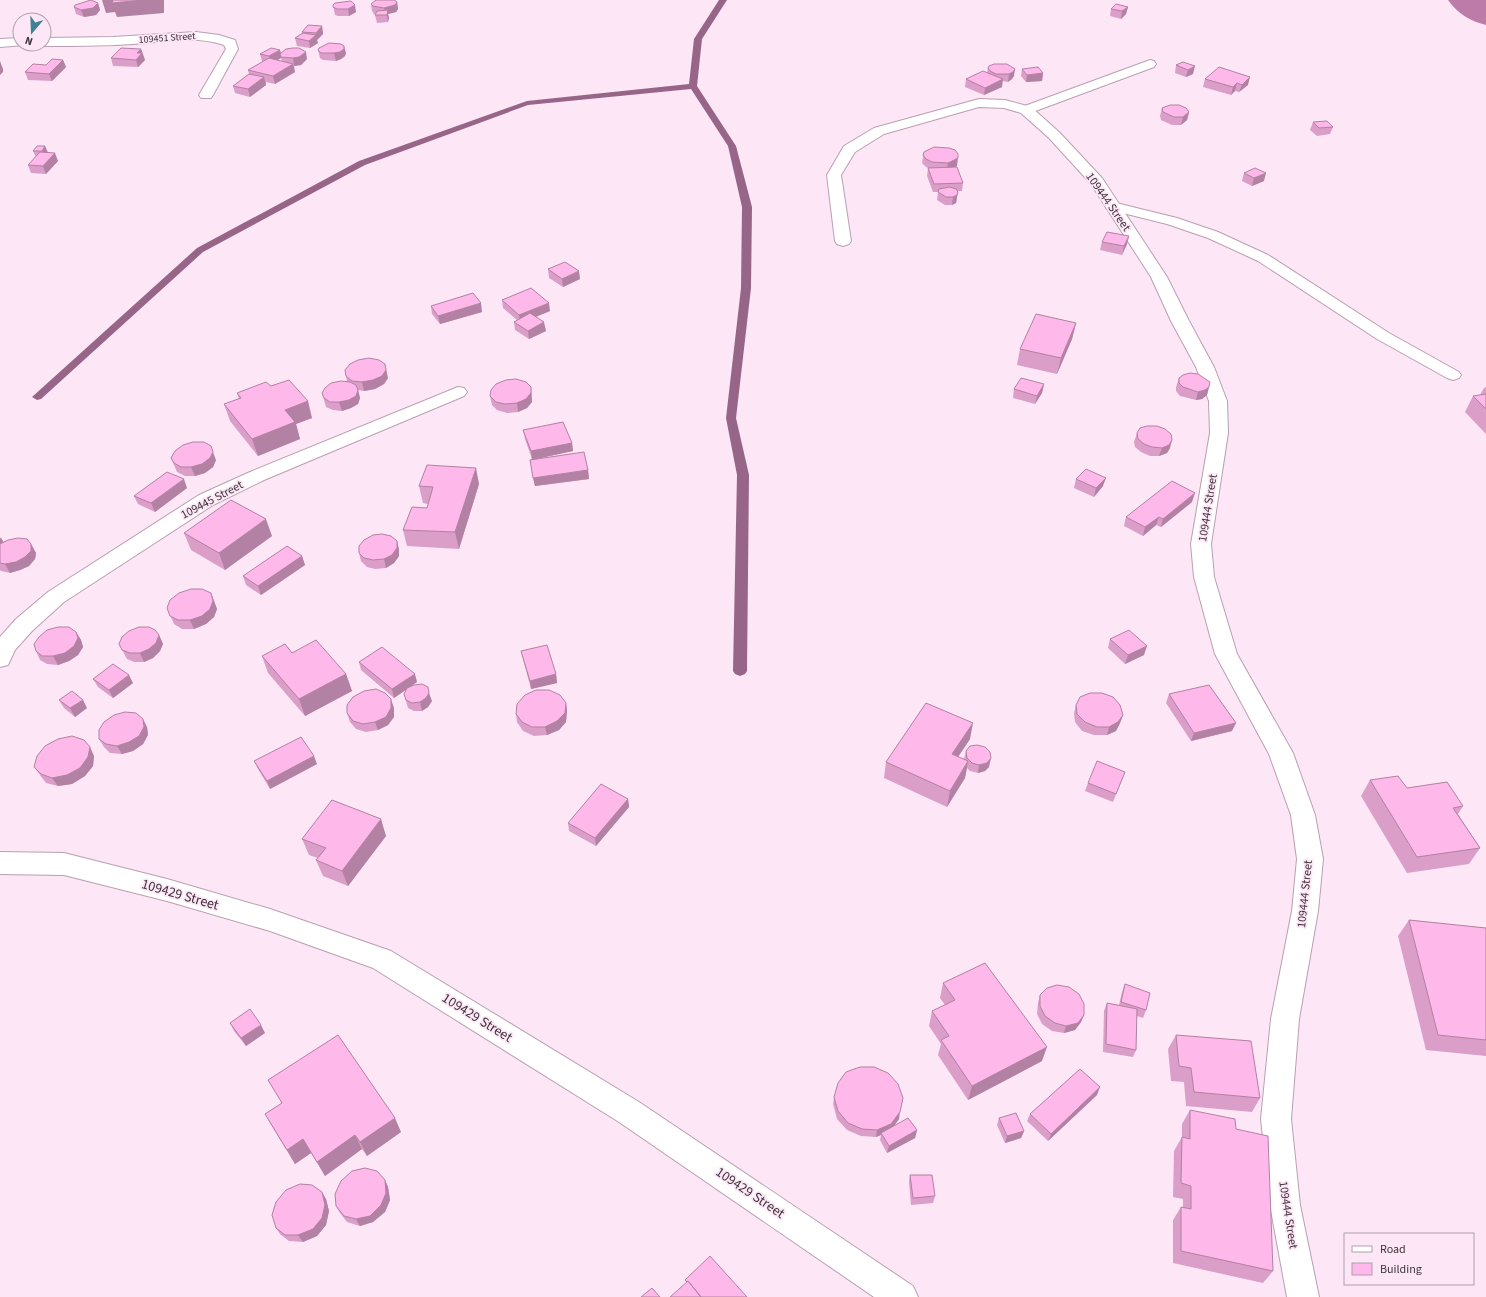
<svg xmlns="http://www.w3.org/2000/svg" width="1486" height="1297" font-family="'Source Sans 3',sans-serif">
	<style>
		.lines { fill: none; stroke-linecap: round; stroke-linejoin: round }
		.stream { fill: #976588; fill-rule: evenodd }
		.river { fill: #bd7baa; fill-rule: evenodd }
		.lane-casing { stroke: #b99fb1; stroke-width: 2 }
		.street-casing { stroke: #b99fb1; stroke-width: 2 }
		.lane { fill: #fff; fill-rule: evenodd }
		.street { fill: #fff; fill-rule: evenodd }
		.wall { fill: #da9ec8; fill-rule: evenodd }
		.shaded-wall { fill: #b281a3 }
		.building { fill: #feb8e9; stroke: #b281a3 }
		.labels { text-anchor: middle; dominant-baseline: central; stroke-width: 3.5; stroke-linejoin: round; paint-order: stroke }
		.far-street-label { font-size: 10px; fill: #3d333a; stroke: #fde7f6 }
		.street-label { font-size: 12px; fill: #3d333a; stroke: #fde7f6 }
		.near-street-label { font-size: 14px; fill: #3d333a; stroke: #fde7f6 }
	</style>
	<rect width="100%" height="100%" fill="#fde7f6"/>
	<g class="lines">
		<path class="stream" d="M719 0H727L702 39 697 86 736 146 752 207 751 288 736 418 749 475 747 671 745 674 740 676 735 674 733 671 737 475 726 418 741 288 742 207 728 146 691 89 528 105 365 165 203 252 41 399 37 400 32 397 197 248 359 161 527 101 689 84 694 39Z"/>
		<path class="river" d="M1448 0H1486V25C1470 21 1458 14 1448 0Z"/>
		<defs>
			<path id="lane" d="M1150 60 1154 61 1156 64 1154 67 1030 113H1022L1020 110 1022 107Z
				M1112 202 1177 218 1218 232 1268 255 1389 333 1459 372 1461 375 1459 378 1453 380 1447 378 1377 339 1258 261 1208 238 1167 224 1107 209 1105 206 1107 203Z"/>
			<path id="street" d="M196 32 219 35 235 40 238 49 213 95 211 98H201L199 95 226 49 224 45C195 35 163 42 133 44 103 46 74 46 44 46L39 44H44V38L113 37Z
				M20 38V44L25 45 0 47V39Z
				M979 99 1005 100 1031 107 1059 132 1102 178 1167 277 1189 321 1214 367 1227 401 1228 433 1211 544 1214 577 1237 654 1293 753 1315 815 1323 859 1318 911 1299 1019 1291 1119 1300 1205 1319 1297H1287L1270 1205 1261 1119 1271 1019 1292 911 1297 859 1291 815 1269 754 1215 654 1194 577 1191 544 1210 433 1209 401 1196 367 1171 321 1151 277 1091 184 1049 138 1021 113 1004 108 979 107 884 134 855 152 841 175 851 241 849 244 843 246 837 244 835 241 827 175 844 146 874 128Z
				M458 387 464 388 467 392 464 396 264 480 213 505 64 602 32 631 15 650 8 665 0 667V637L16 619 48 592 199 495 250 472Z
				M0 852 64 853 167 879 270 909 391 951 639 1102 913 1286 918 1297H874L619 1122 373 968 270 931 167 901 64 875 0 874Z"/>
		</defs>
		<use href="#lane" class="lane-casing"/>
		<use href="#street" class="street-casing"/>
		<use href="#lane" class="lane"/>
		<use href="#street" class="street"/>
	</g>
	<path class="wall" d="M397 2 398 9 396 12 388 14 389 18 388 22 377 23 375 15 376 14H374L372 11 371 4Z
		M98 3 100 10 96 15 84 17 76 14 74 7Z
		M335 3 356 12 349 16H338L335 15 333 5Z
		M1128 7 1126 14 1121 19 1110 16 1111 9Z
		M322 26 323 34 317 40 318 43 310 48 297 46 295 38 302 33V32Z
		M141 49 145 60 138 67 113 66 111 58Z
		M280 50 281 54 307 59 301 65 294 66 295 72 275 84 266 82V85L250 97 235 93 233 86 249 74 248 70 263 62 262 61 260 54ZM281 58 282 61 277 60Z
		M318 50 346 53 345 56 341 59 336 61 323 60 320 58Z
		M63 60 66 67 52 81 28 80 25 72Z
		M1183 62 1193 74 1186 77 1175 73 1176 65Z
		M994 64 1014 76 1012 79 1008 82 1002 81V87L984 95 965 87 966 79 987 73 988 68Z
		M1022 69 1043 73 1042 81 1026 82 1021 76Z
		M1205 79 1248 85 1239 92 1235 91 1231 95 1203 87Z
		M1162 108 1189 112 1187 120 1181 125H1172L1161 120 1160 116Z
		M1313 122 1333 127 1330 134 1317 136 1310 130Z
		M45 146 48 152 58 161 46 174 31 173 28 165 36 157 33 151Z
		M924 152 957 166 955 167 963 183 962 191H958L956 203 952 205H945L937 200 938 192H933L927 176 928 168 926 167 922 163Z
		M1244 173 1264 181 1252 186 1242 181Z
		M1129 236 1127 244 1122 255 1100 250 1102 242Z
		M548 269 580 279 563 287 549 278Z
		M502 300 550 311 536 317 546 331 529 339 515 330 514 322 517 320 503 308Z
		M431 306 482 312 440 324 432 314Z
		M1076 323 1072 339 1057 374 1017 365 1020 349Z
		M346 376 388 378 384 384 375 389 364 391 358 390 360 398 358 404 351 408 342 411 333 410 326 407 322 393 347 381Z
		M1179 378 1209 387 1207 395 1202 399 1196 400 1180 396 1176 391V387Z
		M1044 384 1042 393 1035 404 1013 398 1014 389Z
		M271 386 312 418 296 424 300 439 258 456 230 421 224 404 239 399 237 393Z
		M531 387 532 402 527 408 518 412 507 413 497 410 492 405 490 396Z
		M1486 387V434L1465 412 1473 396 1480 395 1484 388Z
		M523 430 572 443 573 451 539 458 588 470 589 479 535 486 530 460 532 459 525 439Z
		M1137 433 1170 448 1167 453 1159 456H1150L1141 452 1135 447 1134 442Z
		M171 458 216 460 213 467 205 473 195 476H185L177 472Z
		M1076 479 1103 486 1094 497 1074 488Z
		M479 484 459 549 407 546 403 530 427 508 428 504 423 503 419 486Z
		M187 488 155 512 138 504 134 496Z
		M1192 502 1161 527 1156 525 1143 536 1124 526 1126 517Z
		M184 533 272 536 225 570 191 550Z
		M0 537 1 538 3 542 31 544 36 553 35 559 29 566 20 570 10 573 1 571 0 570Z
		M397 541 399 550V556L394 563 386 568 375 569 367 567 361 561 359 553Z
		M302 556 305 565 261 595 246 585 243 576Z
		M211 593 217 609 214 617 206 624 194 629H182L174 624 167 608Z
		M76 632 81 640 83 647 78 655 69 661 58 665 47 664 40 660 36 651Z
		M159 635 163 644 160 651 153 658 144 662H134L127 659 119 644Z
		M1110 639 1144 655 1125 664 1108 648Z
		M521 651 556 674 557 683 531 689 523 659Z
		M292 653 346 674 352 691 305 716 268 673 262 656Z
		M359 662 417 682 411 686 432 701 428 707 422 711H414L408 708 404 694 407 689 394 698 361 670Z
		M93 679 133 683 113 698 98 687Z
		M1169 694 1232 731 1191 741 1166 703Z
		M59 700 87 708 75 717 64 708Z
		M566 703 567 711 566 722 559 730 547 735 534 736 523 731 517 722 516 714Z
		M1076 705 1123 715 1120 723 1116 731 1107 735H1094L1082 731 1075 722 1074 713Z
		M394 708V717L388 725 378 730 366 732 356 729 350 722 347 713Z
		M147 727 148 735 143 744 133 751 122 754 110 753 104 747 99 739Z
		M970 739 958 757 964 759 966 751 989 767 985 771 978 773 970 771 967 768 965 778 947 807 884 778 886 762Z
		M94 756 93 766 85 776 72 784 58 786 46 783 34 767Z
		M254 761 317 764 270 789 258 769Z
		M1125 772 1113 802 1085 791 1088 783Z
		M1370 780 1407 788 1463 806 1458 814 1480 848 1469 864 1407 873 1361 796Z
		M628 799 629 807 596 846 569 831 568 823Z
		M386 836 348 886 323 876 316 860 318 858 309 855 302 839Z
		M1409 920 1486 928V1056L1426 1050 1398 936Z
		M943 983 1042 1061 968 1100 938 1055 941 1044 929 1026 932 1011 945 1005 940 998Z
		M1125 984 1146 1010 1143 1018 1137 1016 1136 1050 1133 1057 1103 1052 1104 1011 1107 1003 1119 1005 1122 992Z
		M1040 995 1084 1015 1081 1022 1075 1030 1064 1033 1052 1031 1042 1024 1037 1014 1038 1003Z
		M230 1023 265 1033 246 1046 234 1031Z
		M1176 1035 1260 1098 1252 1112 1186 1106 1184 1082 1171 1081 1168 1049Z
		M268 1080 401 1132 367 1156 362 1149 325 1176 311 1153 295 1164 273 1128 265 1114 282 1103Z
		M1097 1095 1048 1141 1027 1121 1030 1114Z
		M834 1097 899 1119 894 1126 917 1130 915 1138 887 1153 880 1140 881 1135 876 1137 861 1136 847 1130 837 1119 833 1104Z
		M1190 1110 1236 1129 1273 1271 1263 1283 1173 1263V1220L1181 1207H1183V1199L1173 1197 1174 1151 1182 1137V1124Z
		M999 1118 1024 1131 1021 1138 1005 1143 997 1125Z
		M910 1175 935 1196 933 1203 911 1205 909 1182Z
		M385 1180 388 1187 390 1200 385 1212 373 1222 360 1226 347 1222 340 1213 336 1206Z
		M326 1199 329 1211 326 1225 317 1236 303 1242 289 1241 280 1234 276 1228Z"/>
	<path class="shaded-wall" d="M102 0H164V13L117 17 115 12 106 13Z
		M397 2 398 9 396 12 388 14 389 18 388 22 387 15H386L384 8Z
		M98 3 100 10 96 15 84 17 81 10Z
		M355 5 356 12 349 16 348 9Z
		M1128 7 1126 14 1121 19 1122 11Z
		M322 26 323 34 317 40 318 43 310 48 309 41 316 35V33Z
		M344 46 346 53 345 56 341 59 336 61 334 53Z
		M141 49 145 60 138 67 136 60 137 53Z
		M280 50 282 57 280 54 281 58 271 64 269 56Z
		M306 52 307 59 301 65 294 66 293 58Z
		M63 60 66 67 52 81 49 74Z
		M0 61 3 69V72L0 75Z
		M293 64 295 72 275 84 273 76Z
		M1195 66 1193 74 1186 77 1188 70Z
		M1015 69 1014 76 1012 79 1008 82 1009 74Z
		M1043 73 1042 81 1026 82 1027 75Z
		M264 77 266 85 250 97 248 89Z
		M1250 77 1248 85 1239 92 1242 85Z
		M1003 79 1002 87 984 95 985 88Z
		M1237 83 1235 91 1231 95 1233 87Z
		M1189 112 1187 120 1181 125 1183 117Z
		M45 146 48 154 45 159 42 151Z
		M55 153 58 161 46 174 43 166Z
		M958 158 957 166 947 171 948 163Z
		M1266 173 1264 181 1252 186 1254 178Z
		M958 192 956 203 952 205 953 197Z
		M1129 236 1127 244 1122 255 1124 246Z
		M579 271 580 279 563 287 562 279Z
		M481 303 482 312 440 324 438 316Z
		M549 303 550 311 520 323 519 315Z
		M544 322 546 331 529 339 528 331Z
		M1076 323 1072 339 1057 374 1061 358Z
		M385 364 388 378 384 384 375 389 364 391 362 382Z
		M1044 384 1042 393 1035 404 1037 396Z
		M531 387 532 402 527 408 518 412 517 403Z
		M1209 387 1207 395 1202 399 1196 400 1198 392Z
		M358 390 360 398 358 404 351 408 342 411 339 402Z
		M308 401 312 418 296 424 300 439 258 456 252 439 285 410Z
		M1172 440 1170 448 1167 453 1159 456 1162 448Z
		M572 443 573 451 532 460 531 451Z
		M213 452 216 460 213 467 205 473 195 476 191 467Z
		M476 468 479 484 459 549 455 532Z
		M588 470 589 479 535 486 533 478Z
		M1106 478 1103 486 1094 497 1096 488Z
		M184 479 187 488 155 512 151 503Z
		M1195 493 1192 502 1161 527 1163 519Z
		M1159 517 1156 525 1143 536 1145 527Z
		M266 519 272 536 225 570 219 553Z
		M1 538 6 546 0 551V539Z
		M397 541 399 550V556L394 563 386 568 384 559Z
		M31 544 36 553 35 559 29 566 20 570 10 573 5 564Z
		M302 556 305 565 261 595 258 586Z
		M211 593 217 609 214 617 206 624 194 629 190 620Z
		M76 632 81 640 83 647 78 655 69 661 58 665 53 656Z
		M159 635 163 644 160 651 153 658 144 662 140 653Z
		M1147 646 1144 655 1125 664 1128 655Z
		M346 674 352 691 305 716 299 699Z
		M415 674 417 682 394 698 392 689Z
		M556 674 557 683 531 689 530 681Z
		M129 675 133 683 113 698 109 690Z
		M429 693 432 701 428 707 422 711 420 702Z
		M391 699 394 708V717L388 725 378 730 375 722Z
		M83 700 87 708 75 717 70 708Z
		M566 703 567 711 566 722 559 730 547 735 545 727Z
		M1123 715 1120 723 1116 731 1107 735 1109 727Z
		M143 719 147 727 148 735 143 744 133 751 122 754 117 746Z
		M973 723 970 739 949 770 952 754Z
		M1236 723 1232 731 1191 741 1194 733Z
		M90 747 94 756 93 766 85 776 72 784 58 786 52 778Z
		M314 756 317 764 270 789 267 781Z
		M991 758 989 767 985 771 978 773 979 765Z
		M968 761 965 778 947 807 950 791Z
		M628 799 629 807 596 846 595 838Z
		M381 819 386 836 348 886 342 871Z
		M1084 1015 1081 1022 1075 1030 1064 1033 1066 1026Z
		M261 1025 265 1033 246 1046 241 1038Z
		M1047 1047 1042 1061 968 1100 972 1086Z
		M1100 1087 1097 1095 1048 1141 1051 1134Z
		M900 1112 899 1119 890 1131 881 1133V1135L876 1137 877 1130Z
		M395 1118 401 1132 367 1156 360 1142Z
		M917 1130 915 1138 887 1153 889 1146Z
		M1024 1131 1021 1138 1005 1143 1007 1136Z
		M355 1135 362 1149 325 1176 317 1162Z
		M303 1139 311 1153 295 1164 287 1150Z
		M385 1180 388 1187 390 1200 385 1212 373 1222 360 1226 356 1219Z
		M322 1192 326 1199 329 1211 326 1225 317 1236 303 1242 298 1235Z"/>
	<path class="building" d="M91 0 98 3 93 8 81 10 74 7 75 5Z
		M113 0H144L112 3Z
		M376 0H394L397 2 395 5 384 8 373 6 371 4Z
		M351 1 355 5 348 9H337L333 7V5L335 3Z
		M1116 4 1128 7 1122 11 1111 9Z
		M388 10 387 15H375L377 11Z
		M308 25 322 26 316 33 302 32Z
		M303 33 316 35 309 41 295 38Z
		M329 43 341 44 344 46V49L340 52 334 53H321L318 50 319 48Z
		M121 48 141 49 137 53H142L136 60 111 58Z
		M271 48 280 50 269 56 260 54Z
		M293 48H299L306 52 299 57 293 58 281 57 280 54 286 49Z
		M269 58 293 64 273 76 248 70Z
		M52 59 63 60 49 74 25 72 33 64 46 65Z
		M1183 62 1195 66 1188 70 1176 65Z
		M994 64H1007L1015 69 1013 72 1009 74H996L990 71 988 68 989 66Z
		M1038 67 1043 73 1027 75 1022 69Z
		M1219 67 1250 77 1242 85 1237 83 1233 87 1205 79Z
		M983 71 1003 79 985 88 966 79Z
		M249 74 264 77 248 89 233 86Z
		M1170 105H1179L1186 108 1189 112 1183 117H1174L1163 112 1162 108Z
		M1327 121 1333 127 1319 128 1313 122Z
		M37 146H45L42 151H33Z
		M934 147 949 148 955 150 958 154V158L948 163 932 162 926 159 923 155 924 152Z
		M40 152 55 153 43 166 28 165Z
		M957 167 963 183 934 184 928 168Z
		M1255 168 1266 173 1254 178 1244 173Z
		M950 187 956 189 958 192 957 195 953 197H946L938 192 939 189Z
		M1107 232 1129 236 1124 246 1102 242Z
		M565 262 579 271 562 279 548 269Z
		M531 288 549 303 519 315 502 300Z
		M473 293 481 303 438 316 431 306Z
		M530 313 544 322 528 331 514 322Z
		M1036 314 1076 323 1061 358 1020 349Z
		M369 358 379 360 385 364 386 370 382 376 373 380 362 382 352 381 346 376 345 370 350 364 358 360Z
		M1190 373 1198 374 1210 382 1209 387 1205 390 1198 392 1183 387 1179 383V378L1183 375Z
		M1021 378 1044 384 1037 396 1014 389Z
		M516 379 526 382 531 387V393L526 399 517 403 505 404 496 402 490 396 491 390 496 384 506 380Z
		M289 380 308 401 285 410 295 422 252 439 224 404 241 398 237 393 266 382 271 386Z
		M341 381 350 382 356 385 358 390 356 396 349 400 339 402H330L324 398 322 393 325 388 331 383Z
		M1486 394V409L1473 396Z
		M563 422 572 443 531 451 523 430Z
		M1147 426H1157L1165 429 1171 434 1172 440 1169 445 1162 448 1152 447 1144 444 1138 439 1137 433 1140 428Z
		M193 442H204L211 446 213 452 210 458 202 464 191 467H181L174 463 171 458 175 451 183 445Z
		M584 452 588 470 533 478 530 460Z
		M427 465 476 468 455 532 403 530 412 507 427 508 433 487 419 486Z
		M1086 469 1106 478 1096 488 1076 479Z
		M167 472 184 479 151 503 134 496Z
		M1172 481 1195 493 1163 519 1159 517 1145 527 1126 517Z
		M231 500 266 519 219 553 184 533Z
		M382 534 391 536 397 541V548L392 555 384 559 373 560 364 558 359 553V546L364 540 373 535Z
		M18 538 27 539 31 544V551L25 557 16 562 5 564 0 563V544L8 540Z
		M287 546 302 556 258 586 243 576Z
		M191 589H202L211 593 213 601 210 609 202 616 190 620H178L170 616 167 608 170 600 179 593Z
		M58 627H69L76 632 78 638 74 646 65 653 53 656H42L36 651 34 644 39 637 47 630Z
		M139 627H149L155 630 159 635 156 643 149 649 140 653H130L122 650 119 644 122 637 129 631Z
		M1129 630 1147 646 1128 655 1110 639Z
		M316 640 346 674 299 699 262 656 285 644 292 653Z
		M547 645 556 674 530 681 521 651Z
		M382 647 415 674 392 689 359 662Z
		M113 664 129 675 109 690 93 679Z
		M422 684 428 687 429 693 426 698 420 702 412 703 406 700 404 694 407 688 414 685Z
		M1209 685 1236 723 1194 733 1169 694Z
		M376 689 385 693 391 699V708L386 717 375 722 363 724 353 721 347 713V705L353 697 364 691Z
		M536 690H549L560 695 566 703 565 713 557 721 545 727H532L522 722 516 714 517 704 525 695Z
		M72 691 83 700 70 708 59 700Z
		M1090 693H1102L1113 697 1120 705 1123 715 1118 722 1109 727H1097L1085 722 1077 714 1076 705 1080 697Z
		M926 703 973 723 952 754 968 761 950 791 886 762Z
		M125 712 136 713 143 719 144 727 139 736 129 742 117 746 106 744 99 739V730L104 722 114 715Z
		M72 736 84 740 90 747 88 757 80 768 67 775 52 778 41 774 34 767 37 756 45 746 58 739Z
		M301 737 314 756 267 781 254 761Z
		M977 745 985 747 990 752 991 758 987 763 979 765 972 763 967 758 966 751 970 746Z
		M1097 761 1125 772 1116 794 1088 783Z
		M1398 776 1407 788 1447 782 1463 806 1453 808 1480 848 1417 857 1370 780Z
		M601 784 628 799 595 838 568 823Z
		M332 800 381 819 342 871 316 860 326 848 302 839Z
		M1409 920 1486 928V1040L1438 1035Z
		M985 963 1047 1047 972 1086 941 1040 949 1036 932 1011 955 1000 943 983Z
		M1125 984 1150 993 1146 1010 1121 1002Z
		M1057 985 1069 987 1079 994 1084 1004V1015L1078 1023 1066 1026 1055 1023 1045 1016 1040 1006V995L1047 988Z
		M1107 1003 1137 1009 1136 1050 1106 1044Z
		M250 1009 261 1025 241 1038 230 1023Z
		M338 1035 395 1118 360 1142 355 1135 317 1162 303 1139 287 1150 265 1114 282 1103 268 1080Z
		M1176 1035 1251 1041 1260 1098 1194 1092 1191 1068 1179 1066Z
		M860 1067H874L888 1073 898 1084 903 1098 900 1112 891 1124 877 1130 862 1129 848 1123 838 1111 834 1097 838 1083 846 1072Z
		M1080 1069 1100 1087 1051 1134 1030 1114Z
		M1190 1110 1235 1119 1236 1129 1268 1136 1273 1271 1181 1251V1207L1191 1209V1186L1181 1183 1182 1137 1190 1139Z
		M1016 1113 1024 1131 1007 1136 999 1118Z
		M908 1118 917 1130 889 1146 881 1133Z
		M365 1168 377 1171 385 1180 386 1193 381 1205 370 1216 356 1219 344 1216 336 1206 335 1194 341 1181 352 1171Z
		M910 1175H932L935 1196 913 1198Z
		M300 1184 312 1185 322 1192 325 1205 322 1218 313 1229 298 1235H285L276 1228 272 1215 276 1202 286 1190Z
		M710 1256 747 1297H701L688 1281 687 1282 685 1280Z
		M688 1281 701 1297H670Z
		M652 1288 660 1297H641Z"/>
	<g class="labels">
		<g class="far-street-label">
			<text transform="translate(167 38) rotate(-4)">109451 Street</text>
		</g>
		<g class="street-label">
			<text transform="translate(1108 202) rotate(55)">109444 Street</text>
			<text transform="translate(212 500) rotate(-28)">109445 Street</text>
			<text transform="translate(1208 508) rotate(-81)">109444 Street</text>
			<text transform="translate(1305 894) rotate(-84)">109444 Street</text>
			<text transform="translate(1288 1215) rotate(81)">109444 Street</text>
		</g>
		<g class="near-street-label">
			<text transform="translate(180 895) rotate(16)">109429 Street</text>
			<text transform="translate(477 1018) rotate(32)">109429 Street</text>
			<text transform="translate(750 1193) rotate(34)">109429 Street</text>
		</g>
	</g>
	<rect x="1344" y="1233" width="130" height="52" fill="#fde7f6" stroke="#b09fab"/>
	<rect x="1352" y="1246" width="20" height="6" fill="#ffffff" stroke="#b09fab"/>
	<text x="1380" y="1253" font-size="12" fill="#3d333a">Road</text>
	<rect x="1352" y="1263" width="20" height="12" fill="#feb8e9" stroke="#b09fab"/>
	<text x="1380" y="1273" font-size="12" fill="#3d333a">Building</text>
	<g transform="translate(32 32) rotate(199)"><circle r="19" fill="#fde7f6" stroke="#b09fab"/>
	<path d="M0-3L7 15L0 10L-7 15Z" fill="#408293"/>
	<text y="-6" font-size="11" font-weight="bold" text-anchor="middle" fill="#3d333a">N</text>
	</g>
</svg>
